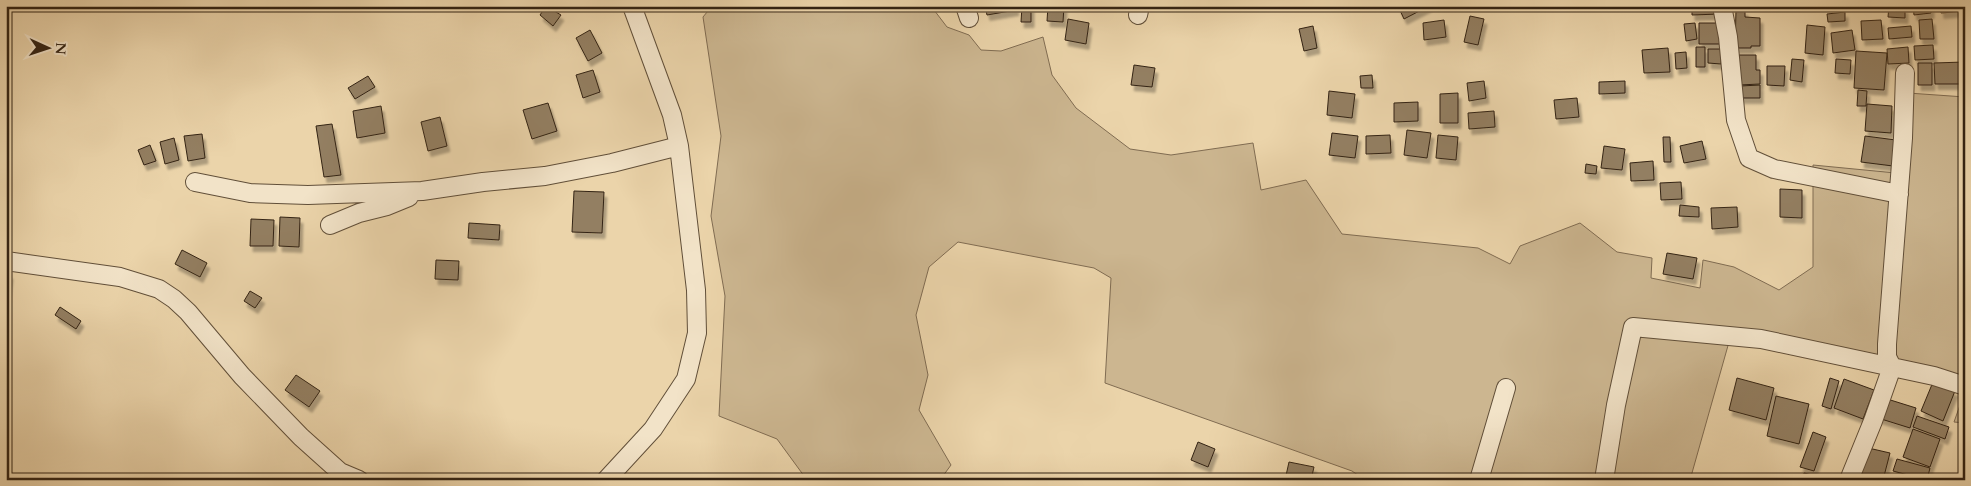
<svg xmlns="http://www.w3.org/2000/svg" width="1971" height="486" font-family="Cardo,serif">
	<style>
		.green { fill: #ccb690; stroke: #806c52 }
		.building { fill: #937f62; stroke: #332313; filter: url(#shadow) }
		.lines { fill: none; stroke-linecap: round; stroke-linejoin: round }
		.street-casing { stroke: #614f39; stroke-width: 20 }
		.street { stroke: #f2e3c8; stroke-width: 18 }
	</style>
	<defs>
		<filter id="shadow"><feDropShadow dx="3" dy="5.5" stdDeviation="1" flood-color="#0004"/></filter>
	</defs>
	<rect width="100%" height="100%" fill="#ebd4aa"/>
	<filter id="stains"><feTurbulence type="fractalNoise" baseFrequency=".004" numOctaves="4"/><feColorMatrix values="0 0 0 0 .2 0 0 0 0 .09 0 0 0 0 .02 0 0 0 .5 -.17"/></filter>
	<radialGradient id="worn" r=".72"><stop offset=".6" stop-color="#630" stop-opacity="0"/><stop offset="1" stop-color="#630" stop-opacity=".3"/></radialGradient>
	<path class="green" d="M712 6H931L947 27 969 35 981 50 1001 51 1043 37 1052 75 1076 108 1130 149 1171 155 1253 143 1261 190 1306 180 1342 234 1478 248 1510 264 1520 246 1580 223 1617 252 1652 258 1651 278 1700 288 1703 260 1734 267 1779 290 1813 267V165L1906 174 1908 93 1965 97V384L1729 342 1690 480H1365L1352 471 1105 383 1111 278 1094 268 958 242 929 267 916 315 928 375 919 410 951 465 940 480H807L777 439 719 416 725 296 711 216 721 136 703 17Z
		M1965 391V423L1954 422Z"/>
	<path class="building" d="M546 6 561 15 553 26 540 15Z
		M985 6H1015L1016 10 987 15Z
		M1022 6H1031V22H1021Z
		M1048 6H1064L1063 22 1047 21Z
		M1398 6H1429L1404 19Z
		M1692 6H1720V14L1692 15Z
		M1889 6 1905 8V18L1888 17Z
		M1913 6H1931V13L1914 15Z
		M1940 6H1965V11L1941 13Z
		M1736 10H1745V17L1760 18V46H1751V48H1735Z
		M1845 12V21L1828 22 1827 14Z
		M1470 16 1484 19 1478 45 1464 42Z
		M1068 19 1089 23 1086 44 1065 40Z
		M1932 19 1934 39H1920L1919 20Z
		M1444 20 1446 37 1424 40 1423 23Z
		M1881 20 1883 39 1862 40 1861 21Z
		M1695 23 1697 39 1686 41 1684 24Z
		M1699 23H1722L1721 44H1699Z
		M1807 25 1825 27 1823 55 1805 53Z
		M1313 26 1317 48 1304 51 1299 29Z
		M1911 26 1912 37 1889 39 1888 28Z
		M590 30 602 53 588 61 576 38Z
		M1852 30 1855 50 1833 53 1831 33Z
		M1933 45 1934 59 1915 60 1914 46Z
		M1696 47H1705V67H1696Z
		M1908 47 1909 63 1888 64 1887 49Z
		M1668 48 1670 72 1644 73 1642 50Z
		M1708 49H1722L1721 64 1708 63Z
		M1856 51 1887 53 1884 90 1854 88Z
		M1686 52 1687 68 1676 69 1675 53Z
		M1739 55H1756V70H1760V84L1739 85Z
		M1792 59 1804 60 1802 82 1790 80Z
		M1836 59 1851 60 1850 74 1835 73Z
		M1964 62 1965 84H1935L1934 63Z
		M1918 63H1932V85H1918Z
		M1134 65 1155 68 1152 87 1131 85Z
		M1767 66H1785L1784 86 1767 85Z
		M593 70 600 92 583 98 576 75Z
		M1372 75 1373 88H1361L1360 76Z
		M368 76 375 87 355 99 348 88Z
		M1484 81 1486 98 1469 101 1467 83Z
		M1625 81V93L1599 94V82Z
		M1760 85V98H1740V86Z
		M1858 90 1867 91 1866 106H1857Z
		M1329 91 1355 94 1352 118 1327 115Z
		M1458 93V123H1440V94Z
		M1577 98 1579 117 1556 119 1554 100Z
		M1418 102V121L1394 122V103Z
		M548 103 557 131 532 139 523 110Z
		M1867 104 1892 106 1891 133 1865 131Z
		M381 106 385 133 357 138 353 111Z
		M1494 111 1495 127 1469 129 1468 113Z
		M440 117 447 146 428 151 421 122Z
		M332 124 341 175 324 177 316 126Z
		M1407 130 1431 133 1427 158 1404 155Z
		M1332 133 1358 136 1355 158 1329 155Z
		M202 134 205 158 188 161 184 136Z
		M1390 135 1391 153 1366 154V136Z
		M1438 135 1458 137 1456 160 1436 158Z
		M1865 136 1896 140 1893 166 1861 162Z
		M1663 137H1670L1671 162H1664Z
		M174 138 179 160 165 164 160 142Z
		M1702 141 1706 159 1684 163 1680 146Z
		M150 145 156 161 144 165 138 150Z
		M1604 146 1625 149 1622 170 1601 168Z
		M1653 161 1654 180 1631 181 1630 163Z
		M1586 164 1597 166 1596 174 1585 173Z
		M1681 182 1682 199 1661 200 1660 183Z
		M1780 189 1802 190V218L1780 217Z
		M574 191 604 192 602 233 572 232Z
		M1680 205 1699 207V217L1679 216Z
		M1737 207 1738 227 1712 229 1711 208Z
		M280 217 300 218 299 247 279 246Z
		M251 219 274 220 273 246H250Z
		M469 223 500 225 499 240 468 238Z
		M182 250 207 263 200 277 175 264Z
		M1667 253 1697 258 1693 279 1663 274Z
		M436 260 459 261 458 280 435 279Z
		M6 273 10 274 6 301Z
		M250 291 262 298 255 308 244 301Z
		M60 307 81 321 76 329 55 315Z
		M296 375 320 391 309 407 285 390Z
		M1737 378 1774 388 1766 420 1729 410Z
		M1830 378 1839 381 1831 409 1822 406Z
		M1844 379 1874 390 1863 419 1834 408Z
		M1933 382 1955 391 1943 421 1921 411Z
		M1776 396 1809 404 1799 444 1767 436Z
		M1884 398 1916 408 1910 428 1878 418Z
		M1917 416 1949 427 1945 439 1913 427Z
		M1913 429 1940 439 1930 467 1903 457Z
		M1813 432 1826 437 1814 471 1800 467Z
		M1198 442 1215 449 1208 467 1191 460Z
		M1864 447 1890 453 1883 480H1858Z
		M1897 459 1930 468 1927 480 1893 471Z
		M1289 462 1314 467 1311 480H1285Z
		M1804 473 1832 480H1803Z"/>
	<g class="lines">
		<defs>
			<path id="street" d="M965 6 969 18
				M1722 6 1728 37 1736 120 1749 158 1774 169 1899 194
				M1138 15 1140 6
				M195 182 250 193 308 195 422 191 483 182 545 176 612 163 679 146
				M330 225 359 213 387 206 409 197
				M6 261 120 277 159 289 174 299 188 312 242 376 301 437 340 472 359 480
				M606 480 653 429 686 379 697 333 696 290 679 146 672 115 632 6
				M1479 480 1506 388
				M1604 480 1616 405 1633 327 1761 339 1934 376 1965 386
				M1849 480 1873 421 1892 367 1887 357V344L1903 138 1905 73"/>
		</defs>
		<use href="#street" class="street-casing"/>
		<use href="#street" class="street"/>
	</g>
	<rect width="1971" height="486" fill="none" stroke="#ebd4aa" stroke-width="25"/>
	<rect x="8" y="8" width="1956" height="471" fill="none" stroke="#332313" stroke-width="2.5"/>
	<rect x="12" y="12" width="1946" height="461" fill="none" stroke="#332313"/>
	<g transform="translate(48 48) rotate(93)" stroke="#f2e3c8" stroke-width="4" paint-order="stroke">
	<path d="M0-4L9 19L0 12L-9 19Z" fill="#332313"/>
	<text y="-8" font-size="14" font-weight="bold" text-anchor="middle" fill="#332313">N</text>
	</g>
	<rect width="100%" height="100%" filter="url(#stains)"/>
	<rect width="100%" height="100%" fill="url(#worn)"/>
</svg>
